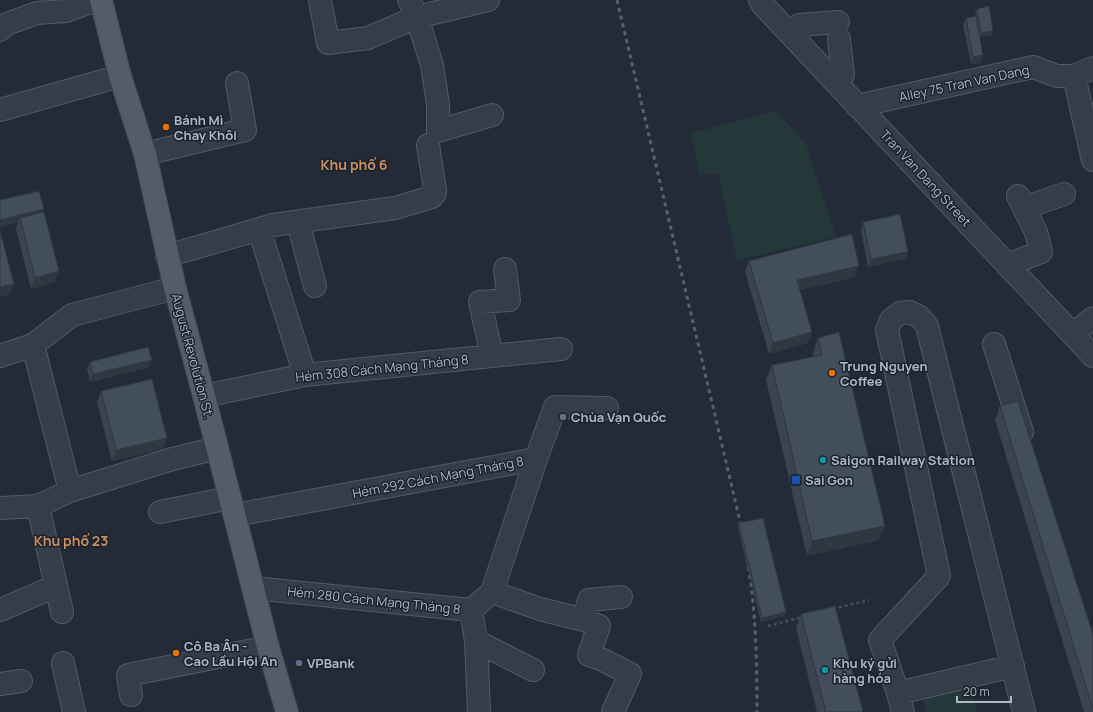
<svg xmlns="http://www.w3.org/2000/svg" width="1093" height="712" font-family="Manrope,sans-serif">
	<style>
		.green { fill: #243839 }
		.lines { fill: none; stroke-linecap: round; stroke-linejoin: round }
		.minor-casing { stroke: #525b65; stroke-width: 24 }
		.major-casing { stroke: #3e4651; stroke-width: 24 }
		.path { stroke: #415356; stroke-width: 2.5; stroke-dasharray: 3 3; stroke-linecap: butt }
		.minor { stroke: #353d48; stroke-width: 22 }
		.major { stroke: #535c68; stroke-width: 22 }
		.rail { stroke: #57616f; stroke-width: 3; stroke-dasharray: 4 4; stroke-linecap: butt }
		.wall { fill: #3a434f }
		.shaded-wall { fill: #2f3740 }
		.building { fill: #434e5c; stroke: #2f3740 }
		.food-dot { fill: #e8710a; stroke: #1a222c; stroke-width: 1.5 }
		.worship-dot { fill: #6b7280; stroke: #1a222c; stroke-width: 1.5 }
		.culture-dot { fill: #0f9aa8; stroke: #1a222c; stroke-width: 1.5 }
		.transit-dot { fill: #1a4fb4; stroke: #1a222c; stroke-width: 1.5 }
		.service-dot { fill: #5c6f8a; stroke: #1a222c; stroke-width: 1.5 }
		.labels { text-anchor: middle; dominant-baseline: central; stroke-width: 3; stroke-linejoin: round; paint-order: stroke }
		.street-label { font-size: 13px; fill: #afb8c4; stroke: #1a222c }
		.poi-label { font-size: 13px; font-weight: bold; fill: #afb8c4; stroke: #1a222c; text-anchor: start }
		.neighbourhood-label { font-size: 14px; font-weight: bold; fill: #ce9061; stroke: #1a222c }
	</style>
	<rect width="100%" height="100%" fill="#222b37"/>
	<path class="green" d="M776 111 806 143 836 237 737 260 718 173 699 175 691 133Z
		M970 687 977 712H926L923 699Z"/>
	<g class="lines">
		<defs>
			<path id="minor" d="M320 0 328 43 368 38 417 17 409 0
				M488 0 417 17 432 65 438 104V131L492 115
				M760 0 763 5 1093 356
				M0 30 7 24 37 13 66 11 97 0
				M789 33 799 25 838 22
				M1074 76 1093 160
				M836 83 843 75 839 39
				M857 106 1033 67 1057 76H1074L1093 68
				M0 110 120 76
				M145 154 245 130 237 83
				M1024 208 1064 194
				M298 222 315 286
				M259 229 305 375
				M167 256 273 225 395 208 432 197 435 193V190L428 145
				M1007 265 1041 252 1036 232 1018 196
				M1073 334 1093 318
				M994 344 1022 432
				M33 345 70 491
				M0 356 33 345 72 315 175 288
				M492 356 480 302 509 300 505 269
				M204 396 305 375 561 349
				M38 506 62 612
				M0 508 38 506 70 491 169 460 217 448
				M160 512 230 498
				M235 515 536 459 555 407 607 408
				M253 588 471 610 492 592 536 459
				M492 592 540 609 584 620 599 626 589 655 603 660 630 674 613 712
				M0 610 56 586
				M471 610 476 641 533 670
				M584 620 589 600 621 597
				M476 641 479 712
				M63 663 74 712
				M0 684 21 681
				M898 693 1013 666
				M131 695 128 675 268 647
				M903 712 898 693 880 640 939 576 887 330 891 320 900 313 910 312 920 317 927 326 1024 712"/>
			<path id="major" d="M101 0 120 76 145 154 175 288 204 396 268 647 287 712"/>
		</defs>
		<use href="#minor" class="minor-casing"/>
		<use href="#major" class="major-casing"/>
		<path class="path" d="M833 609 869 600
			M768 626 803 617"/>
		<use href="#minor" class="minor"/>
		<use href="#major" class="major"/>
		<path class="rail" d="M617 0 739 517 742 534
			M747 559C756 609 757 661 757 712"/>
	</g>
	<path class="wall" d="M977 9 993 31 992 35 980 37 981 63 971 64 963 25 966 18 976 16 975 12Z
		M0 200 44 209 43 212 59 271 55 282 31 289 16 229 18 222 0 227Z
		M863 222 908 252 905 259 868 267 861 230Z
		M749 261 855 277 800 290 808 343 769 354 745 272Z
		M818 338 879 540 807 556 766 380 772 365 814 357 813 352Z
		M90 362 149 367 90 382 87 369Z
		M101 391 167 438 163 449 112 461 97 402Z
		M1000 406 1093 634V712H1084L995 420Z
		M739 523 784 616 761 622 738 527Z
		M801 614 863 712H817L796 628Z"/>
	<path class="shaded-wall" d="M993 31 992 35 980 37 981 33Z
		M983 55 981 63 971 64 973 57Z
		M44 209 41 217 20 218 18 222 0 227V220Z
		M908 252 905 259 868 267 871 259Z
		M859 266 855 277 793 292 797 280Z
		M59 271 55 282 31 289 35 278Z
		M14 284 10 295 0 297V287Z
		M812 332 808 343 769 354 773 343Z
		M152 360 149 367 90 382 93 374Z
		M167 438 163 449 112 461 116 450Z
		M885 526 879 540 807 556 812 541Z
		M786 612 784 616 761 622 762 618Z"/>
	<path class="building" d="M989 6 993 31 981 33 977 9Z
		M976 16 983 55 973 57 966 18Z
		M39 191 44 209 0 220V200Z
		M44 212 59 271 35 278 20 218Z
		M900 214 908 252 871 259 863 222Z
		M0 230 14 284 0 287Z
		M852 234 859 266 797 280 812 332 773 343 749 261Z
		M839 332 885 526 812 541 772 365 822 355 818 338Z
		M148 347 152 360 93 374 90 362Z
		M152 379 167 438 116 450 101 391Z
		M1018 401 1093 634V709L1000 406Z
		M763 518 786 612 762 618 739 523Z
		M835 606 863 712H826L801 614Z"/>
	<g class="food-dot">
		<circle cx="166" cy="127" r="4"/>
		<circle cx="832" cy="373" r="4"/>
		<circle cx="176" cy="653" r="4"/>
	</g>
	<circle class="worship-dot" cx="563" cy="417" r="4"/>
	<g class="culture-dot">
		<circle cx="823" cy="460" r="4"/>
		<circle cx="825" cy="670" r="4"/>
	</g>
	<rect class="transit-dot" x="791" y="475" width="10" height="10" rx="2"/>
	<circle class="service-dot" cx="299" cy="663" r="4"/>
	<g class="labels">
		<g class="street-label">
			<text transform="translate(964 83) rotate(-12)">Alley 75 Tran Van Dang</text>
			<text transform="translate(926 178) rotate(47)">Tran Van Dang Street</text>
			<text transform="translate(193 356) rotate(75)">August Revolution St.</text>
			<text transform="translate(382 368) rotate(-6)">Hẻm 308 Cách Mạng Tháng 8</text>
			<text transform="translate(438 477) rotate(-11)">Hẻm 292 Cách Mạng Tháng 8</text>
			<text transform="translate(374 600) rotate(6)">Hẻm 280 Cách Mạng Tháng 8</text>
		</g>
		<g class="poi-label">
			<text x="174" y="120">Bánh Mì<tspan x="174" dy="15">Chay Khôi</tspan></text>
			<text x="840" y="366">Trung Nguyen<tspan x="840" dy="15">Coffee</tspan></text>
			<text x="571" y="417">Chùa Vạn Quốc</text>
			<text x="831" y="460">Saigon Railway Station</text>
			<text x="805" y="480">Sai Gon</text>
			<text x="184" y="646">Cô Ba Ân -<tspan x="184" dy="15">Cao Lầu Hội An</tspan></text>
			<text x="307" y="663">VPBank</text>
			<text x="833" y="663">Khu ký gửi<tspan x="833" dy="15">hàng hóa</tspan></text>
		</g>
		<g class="neighbourhood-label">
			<text x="354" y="164">Khu phố 6</text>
			<text x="71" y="540">Khu phố 23</text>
		</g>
	</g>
	<path d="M957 696v6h54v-6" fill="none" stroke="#afb8c4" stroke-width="2"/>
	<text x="963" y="696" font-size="12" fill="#afb8c4" stroke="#1a222c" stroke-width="3" paint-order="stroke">20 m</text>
</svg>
